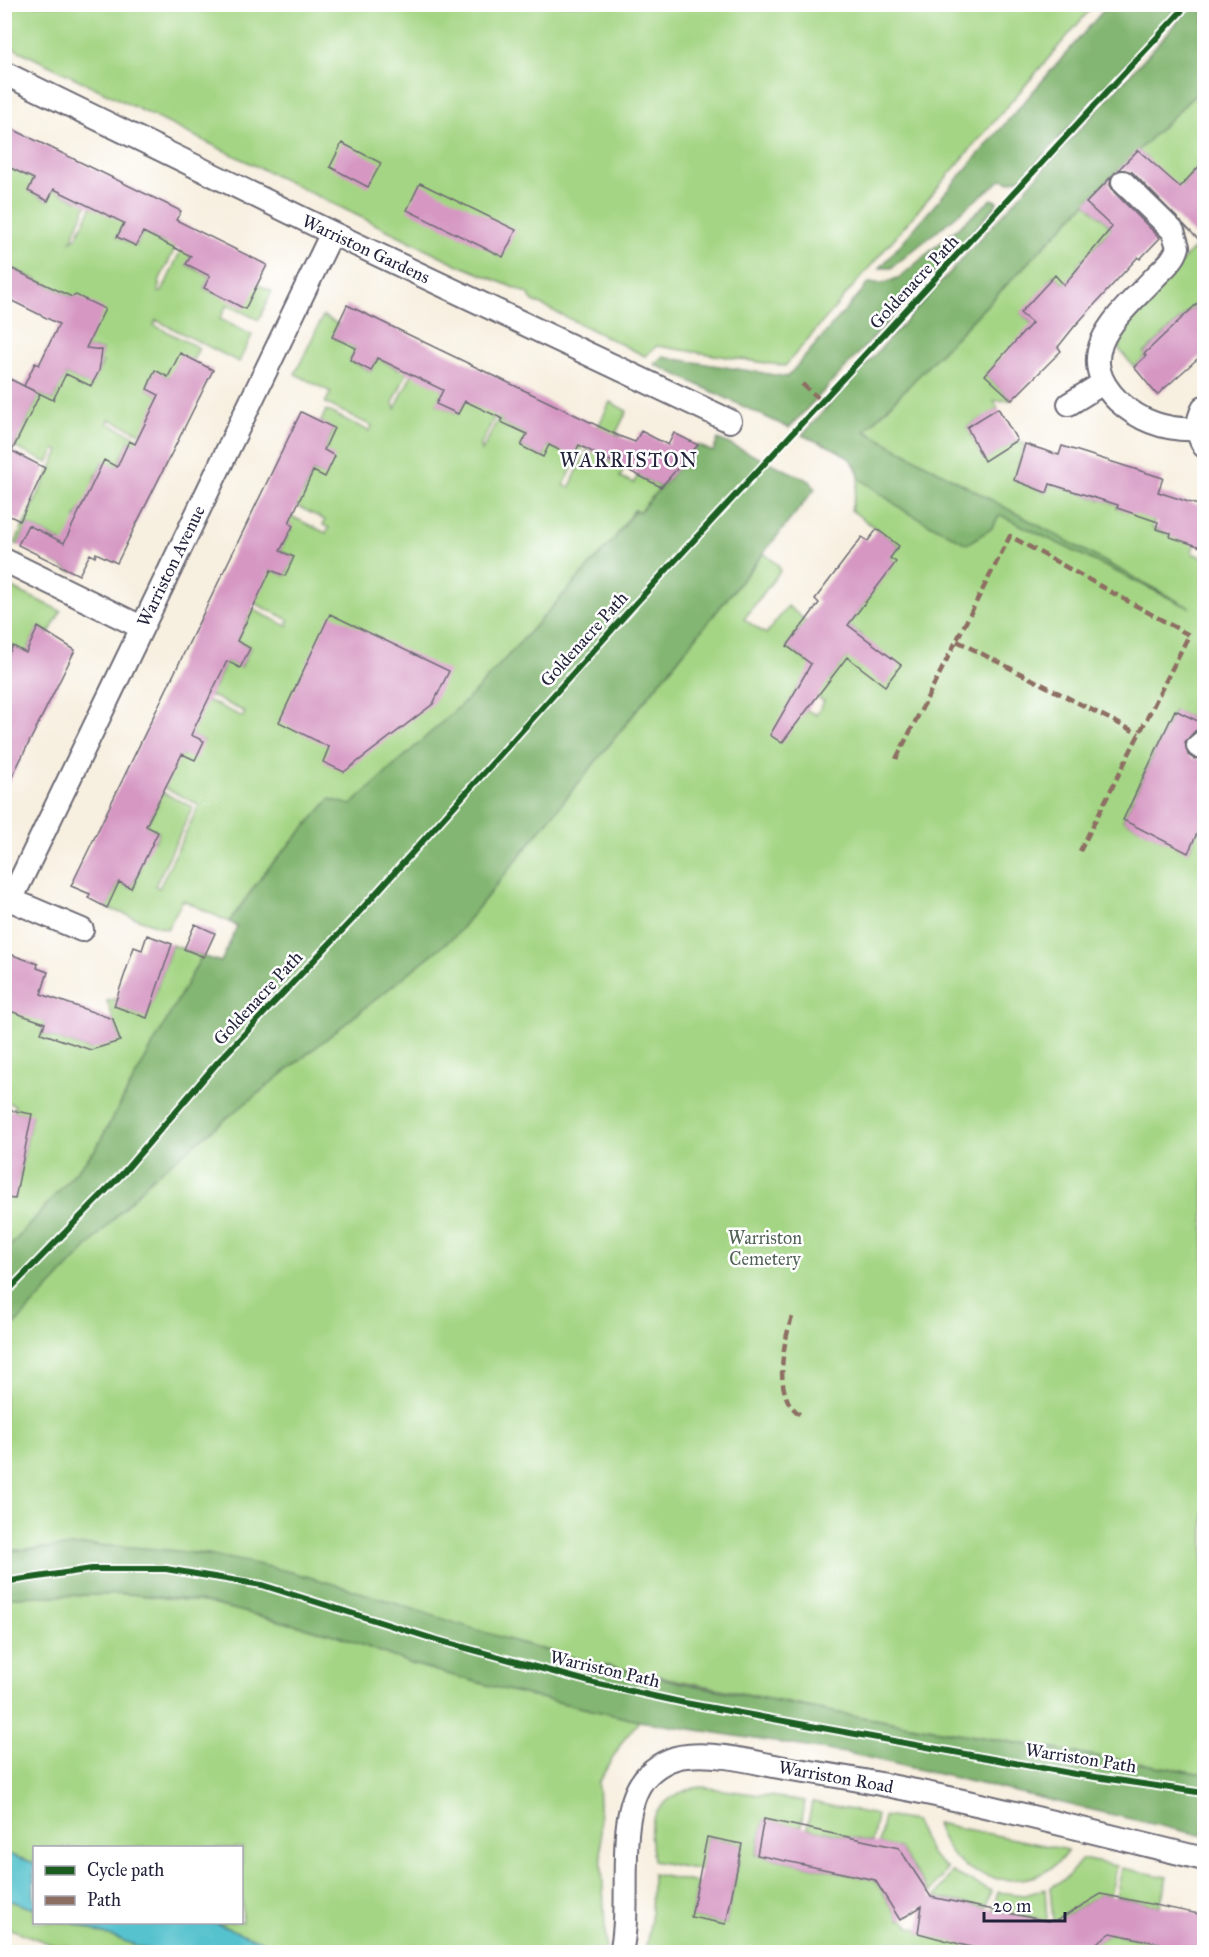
<svg xmlns="http://www.w3.org/2000/svg" width="1209" height="1957" font-family="'IM FELL Great Primer',serif">
	<style>
		.green { fill: #a4d584; stroke: #637c60; stroke-width: 1.5; fill-rule: evenodd }
		.forest { fill: #83b672; stroke: #526c56; stroke-width: 1.5 }
		.water { fill: #56c2ce; stroke: #3c7284; stroke-width: 1.5 }
		.building { fill: #d698c3 }
		.lines { fill: none; stroke-linecap: round; stroke-linejoin: round }
		.minor-casing { stroke: #6d6a74; stroke-width: 26 }
		.minor { stroke: #fff; stroke-width: 22 }
		.quiet { stroke: #8d6e63; stroke-width: 4.5; stroke-dasharray: 9 4.5; stroke-linecap: butt }
		.cycleway-casing { stroke: #fff; stroke-width: 10 }
		.cycleway { stroke: #1b5e20; stroke-width: 6 }
		.labels { text-anchor: middle; dominant-baseline: central; stroke-width: 5; stroke-linejoin: round; paint-order: stroke }
		.street-label { font-size: 18px; fill: #22223b; stroke: #fff }
		.park-label { font-size: 18px; fill: #506155; stroke: #fff }
		.neighbourhood-label { font-size: 20px; letter-spacing: 1.5px; fill: #22223b; stroke: #fff }
	</style>
	<rect width="100%" height="100%" fill="#fff"/>
	<filter id="ink" filterUnits="userSpaceOnUse"><feTurbulence type="fractalNoise" baseFrequency=".0167" numOctaves="2"/><feDisplacementMap in="SourceGraphic" scale="12" xChannelSelector="R" yChannelSelector="G"/><feConvolveMatrix kernelMatrix="1 2 1 2 8 2 1 2 1" color-interpolation-filters="sRGB"/></filter>
	<filter id="wash" filterUnits="userSpaceOnUse"><feTurbulence type="fractalNoise" baseFrequency=".008" numOctaves="4" result="noise"/><feDisplacementMap in="SourceGraphic" scale="24" xChannelSelector="R" yChannelSelector="G"/><feGaussianBlur stdDeviation="1.35" result="paint"/><feColorMatrix in="noise" values="0 0 0 0 0 0 0 0 0 0 0 0 0 0 0 0 0 1.4 0 .05"/><feComposite in="paint" operator="in"/></filter>
	<g filter="url(#wash)">
		<rect width="100%" height="100%" fill="#f7efdf"/>
		<path class="green" d="M4 5H1094L785 366 657 346 645 356 531 300 529 294 459 265 5 44Z
			M1204 86V161L1182 185 1204 208V213L1138 150Z
			M4 161 11 168 34 179 28 191 48 201 54 189 77 201 84 186 93 190 71 241 76 238 99 192 124 223 117 237 136 246 143 232 164 243 182 234 160 279 158 292H162L182 247 192 252 187 265 210 276 204 288 213 293 257 284 272 291 259 320 227 305 220 319 252 335 239 362 156 320 154 325 199 348 193 360 168 377 155 371 147 389 159 395 154 439 109 419 107 423 150 443 147 450 129 441 117 467 103 461 93 482 106 489 81 508 76 517 72 572 51 561 61 541 28 525 18 545 15 543 59 451 55 449 48 463 14 447 40 394 53 400 66 374 91 386 103 362 100 361 102 350 83 348 72 297 5 265Z
			M1086 203 1112 228 1077 265 1079 268 1064 284 1054 275 1047 282 1057 292 1021 313 1035 327 985 375 1012 400 994 401 998 409 967 427 984 460 1017 440 1025 444 1014 480 1047 493 1050 484 1118 505 1117 508 1155 518 1152 528 1194 544 1192 553 1204 558V724L1174 710 1123 820 1188 852 1204 817V1774L833 1712 589 1662 447 1622 309 1577 209 1554 89 1545 5 1551 4 1335 151 1179 456 935 764 553 778 565 780 571 744 619 766 634 788 606 806 621 787 646 830 679 863 636 848 625 895 562 890 558 899 546 851 510 859 478 905 511 991 529 1000 514 1164 595 865 431ZM798 687 824 701 816 715 790 701Z
			M1204 237V278L1198 283 1204 297 1144 353 1146 356 1134 367 1118 348 1137 310Z
			M323 316 338 324 333 337 356 348 350 361 371 371 377 358 398 369 405 355 413 359 393 403 395 409 418 361 443 390 437 404 458 414 465 401H502L481 445 482 451 505 404 509 406 501 422 527 434 521 446 543 457 549 445 573 456 580 442 584 444 564 485 569 488 610 402 627 411 616 433 620 435 607 460 624 469 620 477 634 483 638 475 661 487 639 512 634 510 614 539 473 694 351 806 330 799 265 872 229 922 183 900 167 929 107 908 119 882 131 888 141 868 129 861 142 835 155 841 159 833 146 826 159 801 141 792 145 784 193 807 155 886 159 888 199 805 147 779 204 741 191 735 189 692 243 717 245 712 192 687 196 679 214 688 227 661 241 668 250 648 237 641 249 617 230 607 233 600 287 626 289 620 236 594 271 570 285 576 294 557 280 551 293 526 274 516 278 510 326 533 329 528 323 525 325 520 283 499 289 488 303 494 313 471 325 476 324 450 334 429 321 422 326 410 369 431 372 426 325 403 331 392 295 374Z
			M8 586 61 611 49 633 38 628 26 653 13 646 5 663 4 593Z
			M172 945 202 956 95 1150 5 1252V1176L19 1179 32 1115 14 1111 15 1105 5 1102V991L45 1023 41 1033 90 1050 101 1019 111 1043 120 1040 107 1001 117 998 131 1003 128 1011 147 1017Z
			M130 1594 205 1602 339 1636 412 1664 498 1688 639 1721 622 1742 598 1783 606 1948 602 1952H288L215 1923 242 1922V1848H34V1863L5 1853 4 1597Z
			M702 1787 805 1801 801 1827 764 1820 756 1855 875 1880 900 1920 903 1919 910 1927 919 1929V1933L1002 1952H645L651 1919 652 1874 698 1883 691 1917 726 1924 742 1844 707 1837 701 1870 653 1861C652 1850 649 1837 651 1826 656 1803 680 1789 702 1787Z
			M812 1802 877 1815 872 1842 807 1828Z
			M884 1816 914 1821 931 1854 947 1869 930 1893 899 1848 879 1844Z
			M936 1823 1068 1850C1045 1888 988 1888 956 1859 945 1849 940 1837 936 1823Z
			M1082 1859 1117 1866 1110 1896 1101 1894 1058 1920 1053 1921 1050 1888 1067 1877Z
			M1122 1868 1167 1877 1160 1906 1116 1897Z
			M952 1872 991 1891 986 1908 935 1897Z
			M1045 1889 1047 1921 993 1910 998 1892 1025 1895Z
			M4 1899 34 1909V1922L72 1923 156 1952H80L70 1946 53 1945 5 1927Z
			M1111 1933 1202 1952H1082Z"/>
		<path class="forest" d="M1108 5H1181L1022 178 1009 182 1002 179 891 268H880Z
			M1193 5H1204V86L1103 185 865 431 1190 608 1000 515 991 529 967 544 905 511 859 478C857 452 823 445 802 435Z
			M992 199 997 202 995 207 789 428 654 364 663 357 787 377 869 283H885L900 277Z
			M718 439 810 481 815 489 456 935 151 1179 5 1335V1252L95 1150 202 956 221 962 237 926 229 922 265 872 330 799 351 805 473 694 614 539 635 510 639 512 698 445 713 452Z
			M89 1545C164 1547 237 1556 309 1577 403 1603 494 1639 589 1662 792 1710 999 1739 1204 1774V1836L852 1754 639 1721 498 1688 412 1664 339 1636 205 1602 130 1594 5 1597V1551Z"/>
		<path class="water" d="M4 1853 34 1863V1909L5 1899Z
			M72 1923H215L288 1952H156Z"/>
		<g id="blocks">
			<path class="building" d="M4 125 181 211 176 220 267 265 245 309 204 288 210 276 186 264 191 256 143 232 136 246 117 237 124 223 54 189 48 201 28 191 34 179 4 165Z
				M342 143 381 163 368 187 330 167Z
				M1138 150 1180 187 1204 161V245L1132 172 1119 169Z
				M1111 177 1110 185 1114 192 1160 238 1140 259 1138 257 1074 327 1058 347 1061 351 1012 400 985 375 1032 323 1020 313 1055 275 1064 285 1112 227 1086 203Z
				M420 183 516 230 503 257 407 210Z
				M4 265 72 297 76 295 105 309 86 348 102 350 99 371 91 386 66 374 53 400 24 386 35 363 39 365 59 324 4 297Z
				M1204 297V353L1157 395 1134 367 1146 356 1144 354Z
				M347 305 619 436 635 442 641 431 668 445 674 433 698 445 661 487 579 445 573 457 549 445 543 457 521 446 527 434 501 422 503 419 465 401 458 414 436 404 443 390 377 358 371 371 350 360 356 348 332 337Z
				M180 353 213 370 117 563 96 553 95 557 90 554 79 575 18 545 28 525 64 543 104 460 117 467 129 441 135 444 159 395 147 389 155 370 168 377Z
				M10 379 40 394 12 451 45 468 20 521 4 513V392Z
				M998 408 1017 440 984 461 967 427Z
				M301 412 334 428 324 450 335 456 325 477 313 471 289 523 293 526 280 551 294 557 285 576 271 570 237 641 250 648 240 668 227 661 191 735 204 741 195 760 182 754 146 826 158 832 131 888 119 882 107 908 88 898 90 894 71 886Z
				M1025 444 1059 455 1062 446 1163 478 1158 492 1204 507V548L1170 537 1171 533 1156 529 1158 522 1117 508 1118 505 1050 484 1047 493 1014 480Z
				M877 529 899 546 890 558 896 562 848 625 901 665 885 686 847 657 782 743 770 735 811 664 787 646 819 603 815 599 862 537 868 541Z
				M330 614 449 671 433 704 344 772 323 762 329 747 279 722Z
				M38 627 75 650 4 793V662L13 646 26 653Z
				M1175 710 1204 724V728L1195 731 1185 742 1188 755 1194 759 1204 757V818L1188 853 1123 820Z
				M195 924 215 933 204 957 184 949Z
				M147 935 172 944 147 1018 114 1006 134 947 142 950Z
				M4 952 38 964 37 968 48 972 41 994 113 1019 120 1041 91 1050 41 1033 45 1023 4 1009Z
				M4 1109 32 1114 15 1199 4 1198Z
				M764 1819 899 1848 931 1897 1047 1921 1058 1920 1101 1894 1204 1915V1953L1111 1933 1082 1953H993L918 1933 922 1906 900 1920 875 1880 757 1855Z
				M707 1837 742 1844 726 1924 691 1917Z"/>
		</g>
	</g>
	<g filter="url(#ink)">
		<use href="#blocks" fill-opacity="0" stroke="#6d6a74" stroke-width="1.5"/>
		<g class="lines">
			<defs>
				<path id="minor" d="M4 73 332 233 730 421
					M1123 182 1173 231 1178 247C1175 259 1165 267 1156 276 1123 312 1068 352 1118 401 1141 422 1166 431 1198 429
					M1069 404 1103 383
					M1204 407C1197 420 1195 432 1204 446
					M4 560 141 627
					M1198 746 1204 741
					M4 897 82 930
					M11 900 332 233
					M621 1952C633 1903 614 1817 644 1779 655 1766 671 1757 687 1756 718 1752 760 1764 791 1769 931 1789 1067 1826 1204 1859"/>
			</defs>
			<use href="#minor" class="minor-casing"/>
			<use href="#minor" class="minor"/>
			<path class="quiet" d="M802 384 823 402
				M957 641 1139 734
				M896 759 1010 536 1189 635 1080 851
				M792 1317C784 1341 776 1380 789 1403 792 1408 798 1413 802 1417"/>
			<defs>
				<path id="cycleway" d="M4 1295 124 1172 217 1063 352 920 636 603 1188 4
					M4 1582 92 1569H166L262 1585 437 1640 594 1683 685 1703 1075 1774 1204 1793"/>
			</defs>
			<use href="#cycleway" class="cycleway-casing"/>
			<use href="#cycleway" class="cycleway"/>
		</g>
	</g>
	<g class="labels">
		<g class="street-label">
			<text transform="translate(366 249) rotate(25)">Warriston Gardens</text>
			<text transform="translate(914 282) rotate(-47)">Goldenacre Path</text>
			<text transform="translate(171 566) rotate(-64)">Warriston Avenue</text>
			<text transform="translate(584 639) rotate(-48)">Goldenacre Path</text>
			<text transform="translate(258 998) rotate(-47)">Goldenacre Path</text>
			<text transform="translate(605 1669) rotate(13)">Warriston Path</text>
			<text transform="translate(1081 1758) rotate(9)">Warriston Path</text>
			<text transform="translate(836 1777) rotate(10)">Warriston Road</text>
		</g>
		<g class="park-label">
			<text x="765" y="1238">Warriston<tspan x="765" dy="21">Cemetery</tspan></text>
		</g>
		<g class="neighbourhood-label">
			<text x="629" y="460">WARRISTON</text>
		</g>
	</g>
	<rect width="1209" height="1957" fill="none" stroke="#fff" stroke-width="24"/>
	<rect x="33" y="1846" width="210" height="78" fill="#ffffff" stroke="#a7a7b1" stroke-width="1.5"/>
	<rect x="45" y="1866" width="30" height="9" fill="#1b5e20" stroke="#a7a7b1" stroke-width="1.5"/>
	<text x="87" y="1876" font-size="18" fill="#22223b">Cycle path</text>
	<rect x="45" y="1896" width="30" height="9" fill="#8d6e63" stroke="#a7a7b1" stroke-width="1.5"/>
	<text x="87" y="1906" font-size="18" fill="#22223b">Path</text>
	<path d="M984 1912v9h81v-9" fill="none" stroke="#22223b" stroke-width="3"/>
	<text x="993" y="1912" font-size="18" fill="#22223b" stroke="#ffffff" stroke-width="4.5" paint-order="stroke">20 m</text>
</svg>
